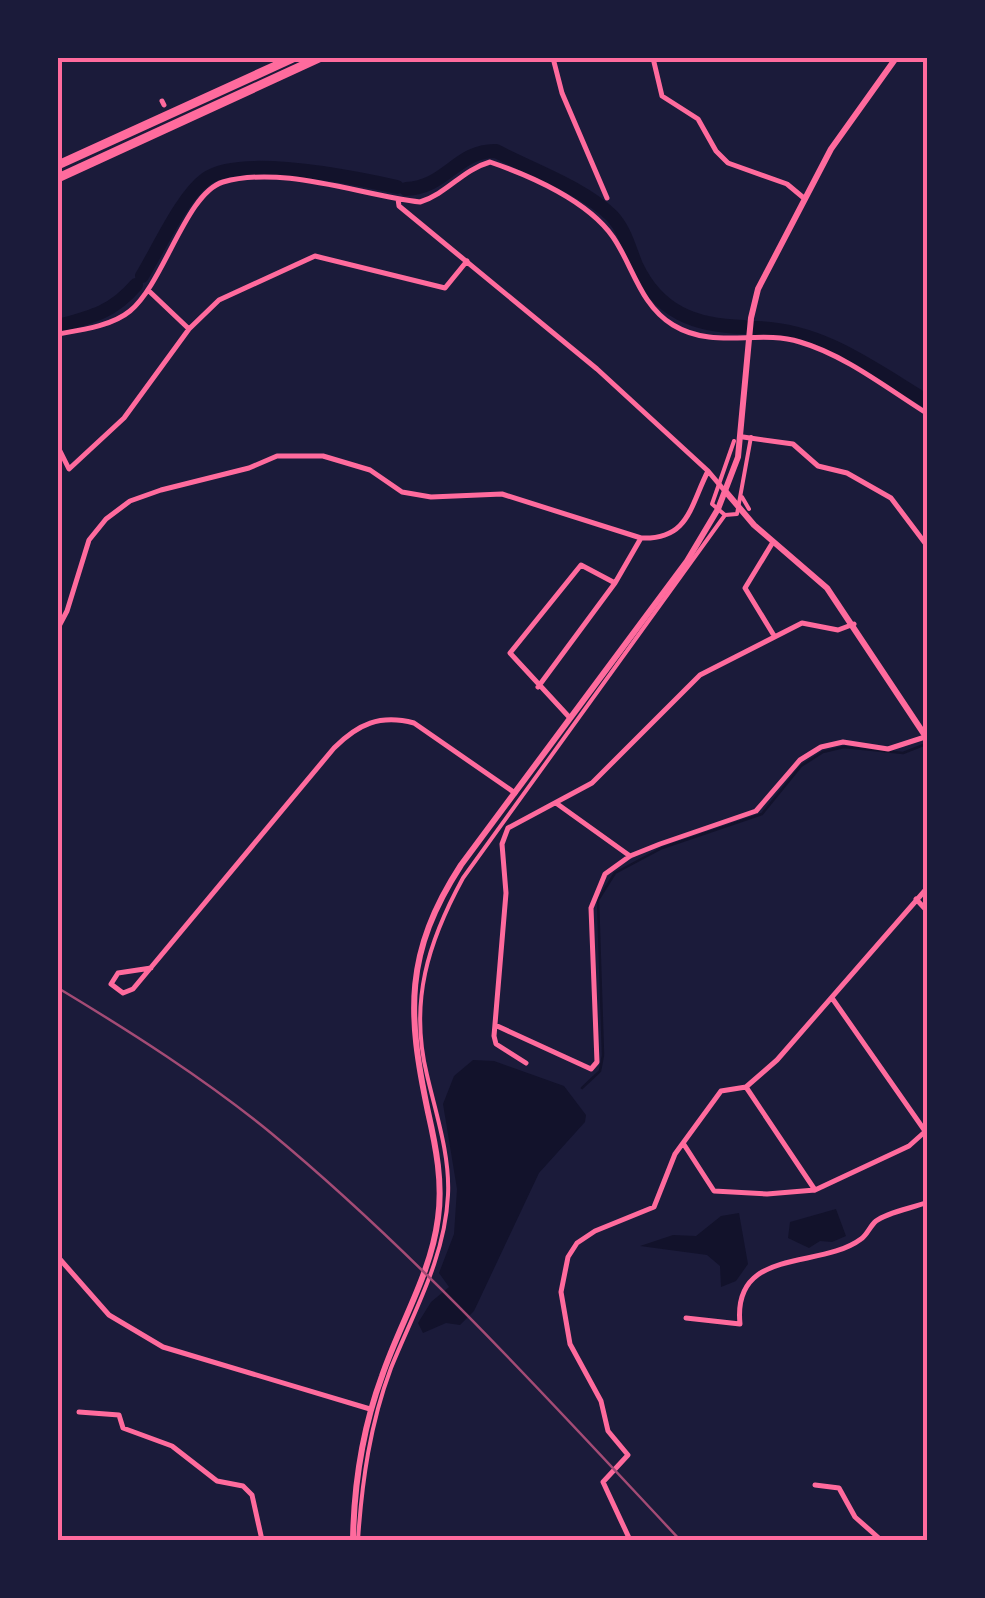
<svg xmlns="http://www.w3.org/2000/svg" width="985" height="1598" font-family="Barlow,sans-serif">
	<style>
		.water { fill: #12122b }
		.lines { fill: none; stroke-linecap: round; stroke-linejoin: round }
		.stream { stroke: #12122b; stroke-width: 2.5 }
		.river { stroke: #12122b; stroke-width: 14 }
		.pedestrian { stroke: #ff6b9d; stroke-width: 4 }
		.minor { stroke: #ff6b9d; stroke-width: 5 }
		.tertiary { stroke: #ff6b9d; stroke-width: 6 }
		.secondary { stroke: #ff6b9d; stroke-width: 6 }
		.motorway { stroke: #ff6b9d; stroke-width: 9 }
		.rail { stroke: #a44b75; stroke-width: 2.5 }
		.neatline { fill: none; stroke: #ff6b9d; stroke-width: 4 }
	</style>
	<rect width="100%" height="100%" fill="#1b1b3a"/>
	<path class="water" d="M473 1060 494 1061 564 1086 586 1115 585 1122 539 1173 474 1311 460 1325 446 1323 423 1333 418 1323 431 1302 449 1287 439 1273 454 1234 457 1189 443 1104 454 1076Z
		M836 1209 846 1236 832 1242 820 1241 809 1248 788 1238 790 1222Z
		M739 1213 748 1264 736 1281 721 1287 720 1266 707 1255 640 1246 673 1235 696 1236 721 1216Z"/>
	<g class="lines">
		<path class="stream" d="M582 1088 600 1071 603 1055 598 900 615 873 662 848 762 814 801 766 823 752 844 747 903 753 926 744"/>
		<path class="river" d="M406 189C447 187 457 150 496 151 532 170 582 187 612 216 625 230 629 248 636 265 658 312 695 326 744 327
			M142 276C158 250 182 196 206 179 240 154 356 178 397 187
			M58 326C92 317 113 312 136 285
			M755 328C822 329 873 369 928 402"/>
		<path class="pedestrian" d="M734 441 712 504 725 515 737 514 751 437
			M742 497 749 509
			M358 1540C362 1481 370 1424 391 1368 414 1311 445 1258 448 1195 450 1155 436 1114 427 1075 409 1002 428 942 463 878L725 515"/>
		<path class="minor" d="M553 58 562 93 607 198
			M653 58 662 96 698 119 716 151 728 163 787 184 805 199
			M162 101 164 105
			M398 199 399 206 597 369 708 471
			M149 291 189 329
			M58 334C81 330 112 326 130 311 164 283 186 193 223 182 283 165 360 195 420 202 448 193 462 170 490 162 531 176 588 201 613 237 633 266 640 305 673 325 714 350 758 329 800 342 845 355 888 389 928 414
			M743 437 793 444 818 466 847 473 891 498 928 547
			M58 447 69 469 124 418 189 329 219 300 315 256 445 288 467 261
			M773 542 745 588 773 634
			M58 628 67 611 89 540 106 519 130 501 161 490 249 468 277 456H323L370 470 402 492 431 497 502 494 641 538C689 540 690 506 708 471L724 490
			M538 687 615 583 641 538
			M570 718 510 653 581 565 615 583
			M556 803 630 856
			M916 899 928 912
			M151 968 118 973 111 984 123 993 133 989 334 748C358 724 380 714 414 723L515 793
			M832 998 925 1131
			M495 1025 591 1069 597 1062 591 908 605 874 630 856 660 844 756 811 800 760 821 747 843 742 888 749 925 737
			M526 1063 496 1044 494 1036 506 893 502 844 508 828 592 783 700 675 802 623 838 630 854 624
			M746 1087 815 1190
			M683 1143 714 1191 767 1194 815 1190 909 1146 928 1129
			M58 1257 109 1315 163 1347 370 1409
			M686 1318 740 1324C732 1246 820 1270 861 1239 867 1235 870 1226 876 1221 888 1212 913 1208 928 1202
			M79 1412 119 1415 123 1428 172 1446 217 1481 243 1486 252 1495 262 1540
			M815 1485 839 1488 855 1517 881 1540
			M630 1540 603 1482 628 1455 608 1431 601 1401 570 1344 561 1292 568 1257 577 1243 595 1231 654 1207 675 1154 721 1091 746 1087 777 1060 928 887"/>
		<path class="tertiary" d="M726 492 754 525 827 588 928 740"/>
		<path class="secondary" d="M353 1540C354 1483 362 1430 382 1376 400 1323 431 1274 438 1218 443 1183 436 1147 428 1112 407 1013 404 953 461 865L687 561 718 509 738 457 751 318 758 289 831 149 896 58"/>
		<path class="motorway" d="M58 165 293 58
			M58 178 319 58"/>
		<path class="rail" d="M58 988C131 1032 205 1079 271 1133 418 1255 550 1401 680 1540"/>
	</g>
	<rect width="985" height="1598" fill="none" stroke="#1b1b3a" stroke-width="120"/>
	<rect x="60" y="60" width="865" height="1478" class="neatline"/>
</svg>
